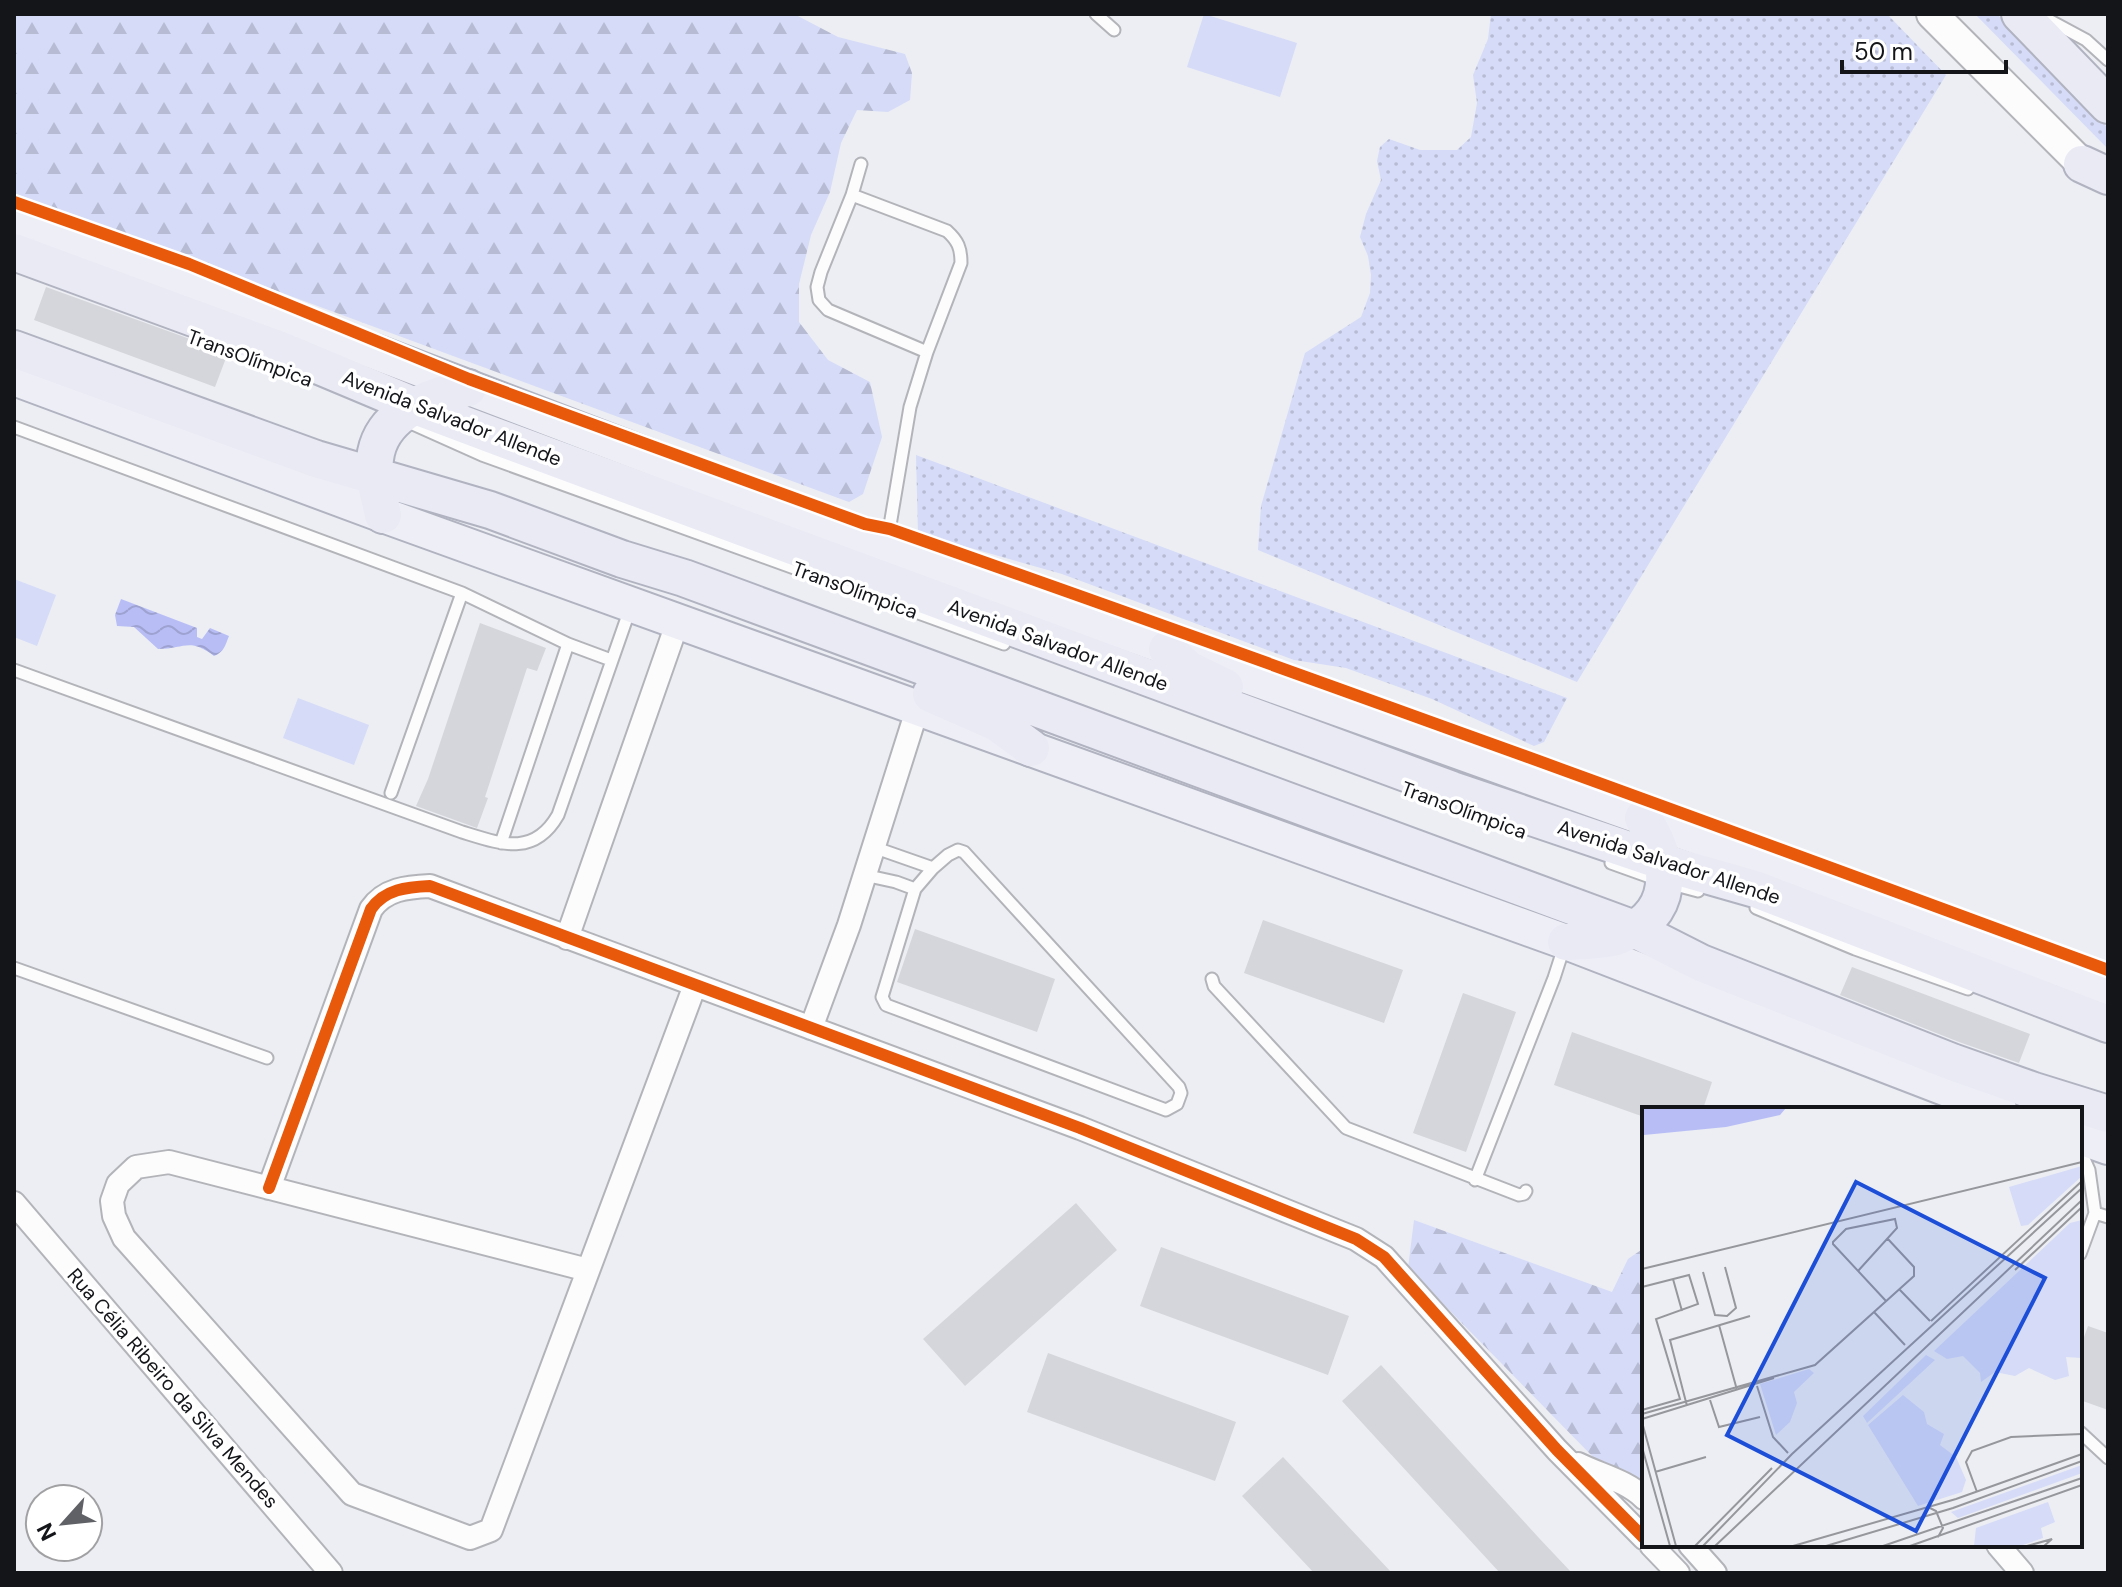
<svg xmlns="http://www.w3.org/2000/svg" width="2122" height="1587" font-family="'DM Sans',sans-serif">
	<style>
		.grass { fill: url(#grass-dots) }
		.forest { fill: url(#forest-firs) }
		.park { fill: #d6dbf7 }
		.water { fill: url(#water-waves) }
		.building { fill: #d5d6db }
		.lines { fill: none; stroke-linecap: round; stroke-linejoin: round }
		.service-casing { stroke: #b3b4b9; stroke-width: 15 }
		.minor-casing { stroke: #b3b4b9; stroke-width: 26 }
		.secondary-casing { stroke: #b3b4b9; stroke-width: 34 }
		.primary-casing { stroke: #b1b3c0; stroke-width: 38 }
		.trunk-casing { stroke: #b1b3c0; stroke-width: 40 }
		.service { stroke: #fcfcfd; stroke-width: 11 }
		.minor { stroke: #fcfcfd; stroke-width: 22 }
		.secondary { stroke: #fcfcfd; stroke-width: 30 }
		.primary { stroke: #eeeff6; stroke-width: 34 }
		.trunk { stroke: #e9eaf4; stroke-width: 36 }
		.cycleway-casing { stroke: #fff; stroke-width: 17 }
		.cycleway { stroke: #e8590c; stroke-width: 12 }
		.labels { text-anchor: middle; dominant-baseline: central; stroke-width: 7; stroke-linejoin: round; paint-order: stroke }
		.street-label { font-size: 20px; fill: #141519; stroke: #fff }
		.inset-road { fill: none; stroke: #96979c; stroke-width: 2 }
		.view { fill: #1d4ed8; fill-opacity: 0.15; stroke: #1d4ed8; stroke-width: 4 }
		.inset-edge { fill: none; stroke: #141519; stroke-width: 4 }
	</style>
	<defs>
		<pattern id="grass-dots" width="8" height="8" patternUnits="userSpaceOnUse" patternTransform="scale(2)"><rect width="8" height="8" fill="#d6dbf7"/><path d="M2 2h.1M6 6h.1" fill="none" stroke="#b7bbd3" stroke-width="1.8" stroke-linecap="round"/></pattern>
		<pattern id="forest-firs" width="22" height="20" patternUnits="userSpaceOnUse" patternTransform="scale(2)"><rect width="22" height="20" fill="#d6dbf7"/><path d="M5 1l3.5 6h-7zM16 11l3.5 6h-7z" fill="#b7bbd3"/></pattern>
		<pattern id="water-waves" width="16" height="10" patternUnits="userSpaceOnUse" patternTransform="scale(2)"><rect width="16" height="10" fill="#b8bef5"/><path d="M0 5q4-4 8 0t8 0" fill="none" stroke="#9da2d1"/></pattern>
	</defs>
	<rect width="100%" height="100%" fill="#eceef4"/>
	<path class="grass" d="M1491 14H1887L1946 75 1577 682 1258 550 1261 506 1305 353 1361 317 1370 293 1371 275 1368 256 1360 237 1366 214 1381 180 1377 161 1380 147 1389 139 1420 150H1457L1471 137 1477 103 1473 75 1488 39Z
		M1975 14H1997L2108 128V149Z
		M916 455 1567 698 1544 742 1534 746 1432 699 1346 668 1294 660 1062 574 918 533Z"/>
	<path class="forest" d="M14 14H794L838 37 905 54 912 73 910 100 888 112 857 110 841 143 830 192 811 235 799 284V322L828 360 870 382 882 437 863 494 849 502 14 194Z
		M1414 1220 1612 1292 1628 1259 1644 1248V1509L1408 1268Z"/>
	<path class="park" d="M1204 14 1297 43 1280 97 1187 67Z
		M14 579 56 595 37 646 14 637Z
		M298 698 369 725 354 765 283 738Z"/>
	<path class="water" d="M121 599 197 628V637L202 639 210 628 229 636C225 646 224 652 214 656 189 637 185 649 158 649L134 627 117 626 115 615Z"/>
	<path class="building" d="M46 287 190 339 195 347 226 358 215 387 34 320Z
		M480 623 546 648 537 671 527 668 485 797 488 798 477 828 416 806 428 779Z
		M1263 920 1403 970 1384 1023 1244 973Z
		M915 929 1055 979 1037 1032 897 982Z
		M1852 967 2030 1034 2019 1063 1959 1042 1840 995Z
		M1463 993 1516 1012 1466 1152 1413 1133Z
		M1572 1032 1712 1082 1703 1109H1644V1117L1554 1085Z
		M1076 1203 1117 1250 965 1386 923 1339Z
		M1161 1247 1349 1316 1328 1375 1140 1306Z
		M2088 1326 2108 1333V1410L2080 1400V1348Z
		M1048 1353 1236 1422 1215 1481 1027 1412Z
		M1381 1365 1539 1538 1572 1573H1500L1342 1401Z
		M1283 1457 1392 1573H1314L1242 1496Z"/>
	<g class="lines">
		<defs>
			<path id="service" d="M1096 14 1114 30
				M2047 19 2086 40 2108 60
				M861 164 852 195 821 272 817 287 819 300 828 310 927 352
				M852 195 947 231C958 241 961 248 961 263L927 352 910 407 887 543
				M198 339 298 376
				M406 421 482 455 1004 644
				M14 427 462 593 568 644 611 660
				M14 670 462 832C501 844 534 857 558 815L630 609
				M391 793 462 593
				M501 843 568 644
				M873 847 933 868
				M958 850 964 852 1179 1087 1181 1093 1177 1104 1166 1110 886 1005 882 997 915 889 933 868 948 855Z
				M1611 863 1664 882 1698 891
				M864 875 896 882 915 889
				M1756 908 1855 949 1968 989
				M14 968 267 1058
				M1212 979 1214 986 1346 1128 1519 1195 1524 1194 1526 1191
				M2080 1150 2089 1170 2095 1213 2080 1254
				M1475 1180 1554 978 1564 947
				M2095 1213 2108 1217
				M2080 1432 2108 1458"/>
			<path id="minor" d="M567 938 678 621
				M811 1028 849 925 918 707
				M269 1188 371 909C385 889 407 887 430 886L1080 1128 1356 1239 1384 1257 1557 1450 1644 1538
				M14 1203 331 1573
				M588 1270 169 1162 136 1167 118 1184 112 1201 114 1216 124 1238 352 1494 470 1538 491 1530 695 985
				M1578 1464C1600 1475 1627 1481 1644 1498
				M1651 1545 1678 1573
				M1690 1545 1715 1573
				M1998 1545 2022 1573"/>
			<path id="secondary" d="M1932 14 2082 164"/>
			<path id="primary" d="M14 222 206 293 378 353 886 547 1765 861 2108 991
				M14 378 383 515 1566 942 1999 1109
				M2080 1137 2108 1147"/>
			<path id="trunk" d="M2020 14 2108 105
				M2082 164 2108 176
				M14 252 286 352 415 406 492 435 1452 790 1685 869 1755 889 2108 1024
				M14 349 316 459 490 510 622 559 684 578 1634 929 1701 963 1952 1062 2034 1091 2108 1114
				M383 515C379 497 373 477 375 459 380 413 429 396 468 388
				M1167 649 1188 669 1225 687
				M931 694 997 723 1031 748
				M1566 942C1582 941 1601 941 1616 937 1677 917 1673 863 1643 818"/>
		</defs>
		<use href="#service" class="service-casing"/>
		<use href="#minor" class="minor-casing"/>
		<use href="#secondary" class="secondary-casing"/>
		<use href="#primary" class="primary-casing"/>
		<use href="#trunk" class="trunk-casing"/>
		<use href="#service" class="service"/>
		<use href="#minor" class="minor"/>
		<use href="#secondary" class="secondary"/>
		<use href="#primary" class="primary"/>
		<use href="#trunk" class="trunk"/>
		<defs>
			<path id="cycleway" d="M14 202 189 264 469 379 865 524 890 529C1297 672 1703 820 2108 970
				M269 1188 371 909C385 889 407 887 430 886L1080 1128 1356 1239 1384 1257 1557 1450 1644 1538"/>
		</defs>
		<use href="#cycleway" class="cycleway-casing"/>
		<use href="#cycleway" class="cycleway"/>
	</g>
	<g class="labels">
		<g class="street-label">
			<text transform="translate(250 358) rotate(20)">TransOlímpica</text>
			<text transform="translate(452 418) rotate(21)">Avenida Salvador Allende</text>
			<text transform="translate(855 590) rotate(20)">TransOlímpica</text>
			<text transform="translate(1058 645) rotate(20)">Avenida Salvador Allende</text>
			<text transform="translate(1464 810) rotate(20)">TransOlímpica</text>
			<text transform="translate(1669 862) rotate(18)">Avenida Salvador Allende</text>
			<text transform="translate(173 1388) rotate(49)">Rua Célia Ribeiro da Silva Mendes</text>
		</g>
	</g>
	<g transform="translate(1642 1107)">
		<rect width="440" height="440" fill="#eceef4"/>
		<path d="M440 59V69L386 118 379 119 367 80ZM284 248 293 253 225 316 221 309ZM261 288 282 305 285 317 302 327 298 338 314 350 324 373 320 385 276 399 226 318ZM440 358V366L316 411 309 405Z" fill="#d6dbf7"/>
		<path d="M440 113V251L424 250 427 269 413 273 387 261 373 269 353 265 339 275 338 266 321 249 305 252 292 244 428 116ZM167 262 172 266 152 285 155 296 148 315 134 328 118 277Z" fill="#d6dbf7"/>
		<path d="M406 395 413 415 399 421 401 431 378 439H332L334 421Z" fill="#d6dbf7"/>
		<path d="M0 1H144L138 8 84 20 2 28Z" fill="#b8bef5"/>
		<path class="inset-road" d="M0 162 440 55M373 163 440 100M216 164 255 121 253 112 204 122 191 135V137L244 194M61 165 73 208 85 209 94 201 83 160M31 172 40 204M0 180 47 168 56 197 14 212 38 292 0 303M257 182 288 214M232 205 263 238M289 214 440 74M77 218 95 283M115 279 131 330 146 346M68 293 77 320 118 310M45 299 28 233 108 209M0 307 173 258 272 169V160L245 131M0 312 132 271M0 315 34 439M0 340 28 439M13 365 64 350M335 385 324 355 330 344 369 330 440 327M286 400 294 404 301 421 296 430M53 439 130 361M61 439 150 347 440 81M73 439 440 93M151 439 314 392 440 347M184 439 311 401 440 354M241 439 440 371M268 439 440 378M385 439 410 432 402 439"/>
		<path class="view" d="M214 75 403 171 274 424 85 328Z"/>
		<rect width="440" height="440" class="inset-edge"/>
	</g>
	<rect width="2122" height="1587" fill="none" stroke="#141519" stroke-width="32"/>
	<g transform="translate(64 1523) rotate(243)"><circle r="38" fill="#ffffff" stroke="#a1a1a3" stroke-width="2"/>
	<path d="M0-6L14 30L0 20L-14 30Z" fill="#606166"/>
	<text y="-12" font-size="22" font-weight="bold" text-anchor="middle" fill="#141519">N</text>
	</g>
	<path d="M1842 60v12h164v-12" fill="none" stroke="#141519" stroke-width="4"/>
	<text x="1854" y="60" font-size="24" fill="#141519" stroke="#ffffff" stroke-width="6" paint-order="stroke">50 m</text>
</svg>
